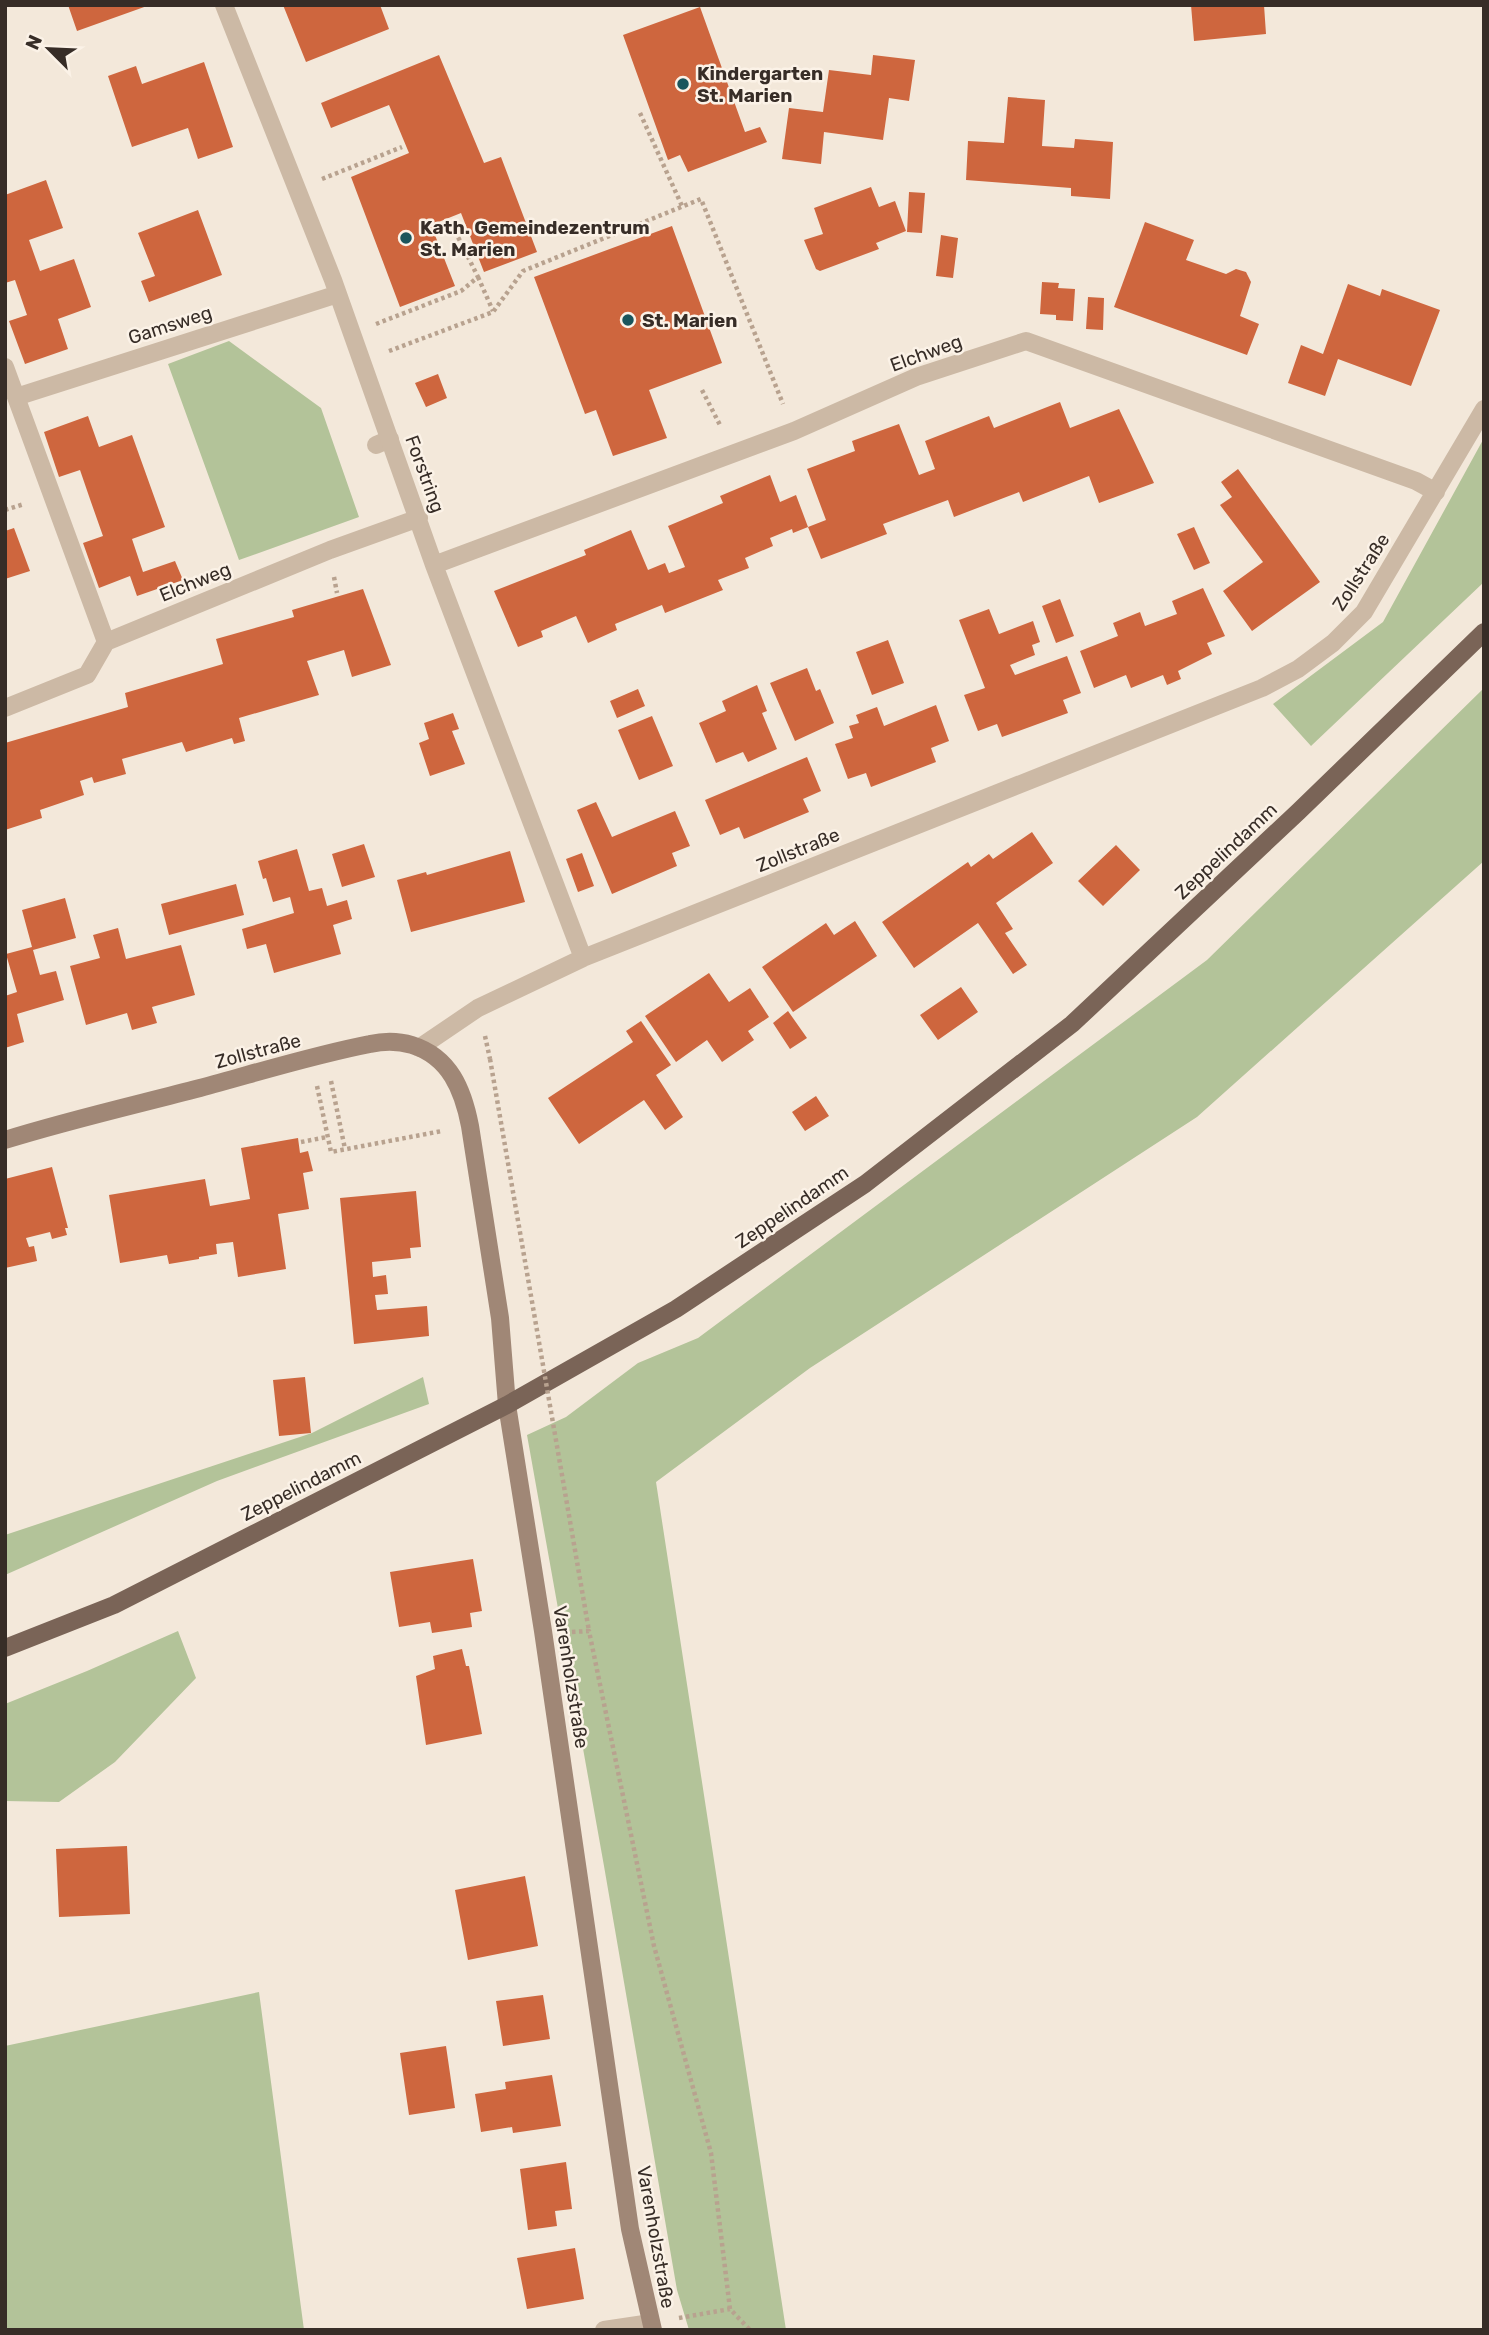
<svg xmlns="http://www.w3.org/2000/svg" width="1489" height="2335" font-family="Rubik,sans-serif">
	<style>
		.green { fill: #b3c399 }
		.building { fill: #ce663e }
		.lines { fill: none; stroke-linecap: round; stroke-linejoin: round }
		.path { stroke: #b8a28f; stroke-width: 4.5; stroke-dasharray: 3.5 3.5; stroke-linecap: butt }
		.lane { stroke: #ccb9a5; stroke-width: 18 }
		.street { stroke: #ccb9a5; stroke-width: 18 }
		.secondary { stroke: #a08776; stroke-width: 18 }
		.primary { stroke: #7a6457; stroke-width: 18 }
		.path-bridge { stroke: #b8a28f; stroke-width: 4.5; stroke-dasharray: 3.5 3.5; stroke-linecap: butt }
		.poi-dot { fill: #1a555c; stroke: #fbf2e7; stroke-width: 2.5 }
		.labels { text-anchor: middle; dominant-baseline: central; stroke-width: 5; stroke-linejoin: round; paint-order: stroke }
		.poi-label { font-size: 19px; font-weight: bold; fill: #372d27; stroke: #fbf2e7; text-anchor: start }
		.street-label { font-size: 19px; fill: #372d27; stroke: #fbf2e7 }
	</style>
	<rect width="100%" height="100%" fill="#f3e8da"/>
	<path class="green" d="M229 341 321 408 359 517 239 560 168 364Z
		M1484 438V582L1311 746 1273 704 1383 622Z
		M1484 688V861L1197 1117 810 1368 656 1482 786 2330H689L677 2290 604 1866 527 1435 566 1417 638 1363 698 1338 1207 960Z
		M423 1377 429 1404 217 1481 5 1575V1535L312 1433Z
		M178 1631 196 1678 115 1762 59 1802 5 1801V1704L87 1671Z
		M259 1992 304 2330H5V2046Z"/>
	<path class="building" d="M68 5H147V6L77 31Z
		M283 5H380L389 29 306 62Z
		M1191 5H1264L1266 34 1194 41Z
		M700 7 745 132 760 127 767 142 688 172 680 155 668 160 623 35Z
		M439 55 484 163 501 157 537 252 484 272 461 213 431 225 455 286 400 307 351 177 409 153 389 105 331 128 321 103Z
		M873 55 915 60 909 101 889 98 883 140 824 132 821 164 782 159 789 108 823 112 829 70 871 75Z
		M204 62 233 147 198 159 188 128 132 147 108 76 136 66 142 84Z
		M1008 97 1045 100 1042 146 1074 148 1075 139 1113 142 1110 199 1071 196V188L966 180 968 141 1004 143Z
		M46 180 63 228 29 240 40 271 74 259 91 307 58 319 68 349 25 364 9 321 27 315 15 280 5 283V195Z
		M871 187 879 207 895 201 906 231 876 243 879 249 820 271 816 269 804 240 823 234 814 208Z
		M909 192 925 193 922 233 907 232Z
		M198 210 222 275 149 302 141 281 155 276 138 233Z
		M1145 222 1194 240 1186 260 1226 274 1236 269 1246 272 1251 282 1240 316 1259 324 1247 355 1114 307Z
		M672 226 722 363 649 390 667 438 613 456 596 410 585 414 534 277Z
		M941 235 958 238 953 278 936 276Z
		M1042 282 1059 283 1058 288 1075 289 1073 321 1056 320V315L1040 314Z
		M1348 284 1380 296 1382 289 1440 310 1411 386 1338 359 1325 396 1288 383 1301 345 1323 354Z
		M1088 297 1104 298 1103 330 1086 329Z
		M438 374 447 398 426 407 415 383Z
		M1060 402 1070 428 1119 409 1154 483 1099 503 1089 476 1023 502 1019 492 954 517 948 500 883 524 887 534 821 559 808 527 793 533 792 529 770 538 773 546 745 558 749 568 718 580 723 590 665 613 662 605 615 624 617 630 588 643 576 616 541 631 543 637 518 647 494 591 586 555 584 550 631 530 648 570 665 563 669 573 685 567 668 526 723 503 720 496 770 475 780 502 796 495 808 527 826 520 807 469 855 451 852 441 899 424 919 475 935 469 925 441 989 416 994 428Z
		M88 416 99 447 132 435 165 527 132 539 143 572 175 561 183 580 137 596 130 576 99 588 83 543 103 536 91 502 80 470 59 477 44 432Z
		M1238 469 1320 582 1252 631 1223 591 1263 562 1220 505 1232 497 1221 482Z
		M1194 527 1210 563 1194 570 1177 534Z
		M14 528 30 571 5 579V531Z
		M1203 588 1225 636 1207 643 1212 654 1178 671 1181 679 1167 685 1163 675 1131 688 1126 675 1094 688 1080 651 1118 636 1113 623 1140 612 1145 626 1177 614 1172 601Z
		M363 589 391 665 352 677 344 650 307 661 319 695 239 718 245 741 234 744 232 738 186 752 182 742 122 759 126 774 94 783 92 777 80 781 84 795 40 810 42 818 5 830V743L128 707 125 693 223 664 216 639 294 617 292 610Z
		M1060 599 1074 636 1056 643 1042 606Z
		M989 609 999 634 1033 621 1040 642 1032 645 1035 655 1010 665 1015 675 1067 656 1081 693 1063 700 1068 713 1002 737 997 724 978 731 964 695 985 688 959 620Z
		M888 640 904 683 872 695 856 652Z
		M807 668 816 691 820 689 834 723 795 741 770 683Z
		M757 685 767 711 762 713 777 749 748 762 743 752 716 763 699 723 726 711 722 701Z
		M638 689 645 706 617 718 610 701Z
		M936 705 949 741 931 748 936 762 871 787 866 773 848 779 835 744 853 738 849 726 859 723 856 715 877 707 884 726Z
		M453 713 459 729 452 731 465 764 430 776 419 743 429 739 424 723Z
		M652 716 673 766 639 780 618 730Z
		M807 757 821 791 803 799 809 812 744 839 739 827 720 835 705 800Z
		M596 802 612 837 675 811 690 846 672 853 677 866 612 894 577 810Z
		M1032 832 1053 863 996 903 1013 929 1005 933 1027 965 1013 974 978 923 914 968 882 922 968 862 971 867 989 854 993 859Z
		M364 844 375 877 342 887 332 854Z
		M1116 845 1140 870 1103 906 1078 881Z
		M297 849 309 891 322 888 327 906 347 900 352 919 333 925 341 954 274 973 266 944 247 949 242 929 294 913 290 897 273 902 266 878 263 879 258 861Z
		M510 851 525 902 411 932 397 880 426 872 427 875Z
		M582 853 594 886 578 892 566 859Z
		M236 884 244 915 169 935 161 904Z
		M65 898 76 938 33 950 40 975 56 971 64 1000 17 1014 24 1042 5 1048V996L17 992 6 954 32 947 22 910Z
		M855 921 877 956 793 1012 762 967 826 923 834 935Z
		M118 928 126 959 181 945 195 995 152 1007 157 1023 132 1030 127 1013 86 1025 70 966 100 958 93 935Z
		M709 973 729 1002 750 988 769 1017 748 1031 754 1040 722 1062 707 1040 676 1062 645 1016Z
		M961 987 978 1012 938 1040 920 1015Z
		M788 1011 807 1038 790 1049 773 1023Z
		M641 1021 671 1065 656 1075 683 1117 665 1130 644 1100 579 1144 548 1098 633 1042 626 1031Z
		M816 1096 829 1116 805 1131 792 1112Z
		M298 1138 300 1153 308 1151 313 1171 303 1173 309 1209 278 1214 286 1269 238 1277 233 1242 216 1244 217 1254 199 1257V1259L169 1264 167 1255 120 1263 109 1195 205 1179 210 1206 250 1199 241 1148Z
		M52 1167 68 1228H65L67 1235 52 1239 50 1232 26 1238 29 1247 34 1246 37 1261 5 1268V1179Z
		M416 1191 421 1247 410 1248 411 1258 372 1262 373 1277 386 1275 388 1294 375 1295 377 1310 427 1306 429 1336 354 1344 340 1198Z
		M305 1377 311 1433 279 1436 273 1380Z
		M473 1559 482 1611 470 1613 472 1627 432 1633 430 1622 399 1627 390 1572Z
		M462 1649 466 1666H469L482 1734 426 1745 416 1676 435 1669 433 1656Z
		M127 1846 130 1914 59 1917 56 1849Z
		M525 1876 538 1946 468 1960 455 1890Z
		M543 1995 550 2039 503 2046 496 2001Z
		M446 2046 455 2108 409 2115 400 2053Z
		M552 2075 561 2126 513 2133 512 2127 481 2132 475 2094 506 2089 505 2082Z
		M566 2162 572 2209 555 2211 557 2226 528 2230 520 2169Z
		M575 2248 584 2299 527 2309 517 2258Z"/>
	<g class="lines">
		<path class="path" d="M640 113 682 206
			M322 179 402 147
			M478 277 493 311
			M376 324 461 291 478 277 452 225
			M389 351 493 312 523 271 701 199 783 404
			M702 390 721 427
			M5 510 24 504
			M334 577 337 593
			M485 1036 490 1059
			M331 1081 345 1149
			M317 1086 331 1152 442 1131
			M301 1142 327 1137
			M572 1632 589 1631 654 1946 711 2153 730 2309 750 2330
			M679 2318 730 2309"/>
		<path class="lane" d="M376 445 390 439"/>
		<path class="street" d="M224 5 333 280 434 565 583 958
			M5 367 106 642
			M16 397 338 294
			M434 565 794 431 916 377 1026 341 1416 481 1436 492
			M5 708 87 675 106 642 330 550 419 518
			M419 1048 478 1008 583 958 1262 688 1298 669 1333 643 1364 612 1484 409
			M604 2330 651 2323"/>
		<path class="secondary" d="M5 1140C69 1120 135 1105 200 1088 256 1073 313 1055 370 1044 383 1041 399 1041 412 1045 450 1057 463 1090 470 1126L500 1318 507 1405 543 1631 630 2229 653 2330"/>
		<path class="primary" d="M5 1648 114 1605 507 1405 676 1309 865 1184 1072 1024 1298 812 1484 632"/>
		<path class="path-bridge" d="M490 1059 589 1631"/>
	</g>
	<g class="poi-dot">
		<circle cx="683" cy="84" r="7"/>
		<circle cx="406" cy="238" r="7"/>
		<circle cx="628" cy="320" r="7"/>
	</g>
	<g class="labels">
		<g class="poi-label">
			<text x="697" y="73">Kindergarten<tspan x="697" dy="22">St. Marien</tspan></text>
			<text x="420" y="227">Kath. Gemeindezentrum<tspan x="420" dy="22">St. Marien</tspan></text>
			<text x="642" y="320">St. Marien</text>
		</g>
		<g class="street-label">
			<text transform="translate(170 325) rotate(-18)">Gamsweg</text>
			<text transform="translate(926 353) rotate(-20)">Elchweg</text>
			<text transform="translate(425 474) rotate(70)">Forstring</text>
			<text transform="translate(1361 572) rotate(-57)">Zollstraße</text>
			<text transform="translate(195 582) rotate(-22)">Elchweg</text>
			<text transform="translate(798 850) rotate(-22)">Zollstraße</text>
			<text transform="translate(1226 851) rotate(-43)">Zeppelindamm</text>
			<text transform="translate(258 1051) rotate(-15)">Zollstraße</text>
			<text transform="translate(792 1207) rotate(-34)">Zeppelindamm</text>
			<text transform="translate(301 1486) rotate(-27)">Zeppelindamm</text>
			<text transform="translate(571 1677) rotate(81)">Varenholzstraße</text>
			<text transform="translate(656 2237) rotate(80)">Varenholzstraße</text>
		</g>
	</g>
	<rect width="1489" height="2335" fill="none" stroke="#372d27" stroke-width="14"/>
	<g transform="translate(49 49) rotate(294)" stroke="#fbf2e7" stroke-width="5" paint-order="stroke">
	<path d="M0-5L12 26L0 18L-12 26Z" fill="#372d27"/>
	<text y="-10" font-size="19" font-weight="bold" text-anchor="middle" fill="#372d27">N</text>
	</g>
</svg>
